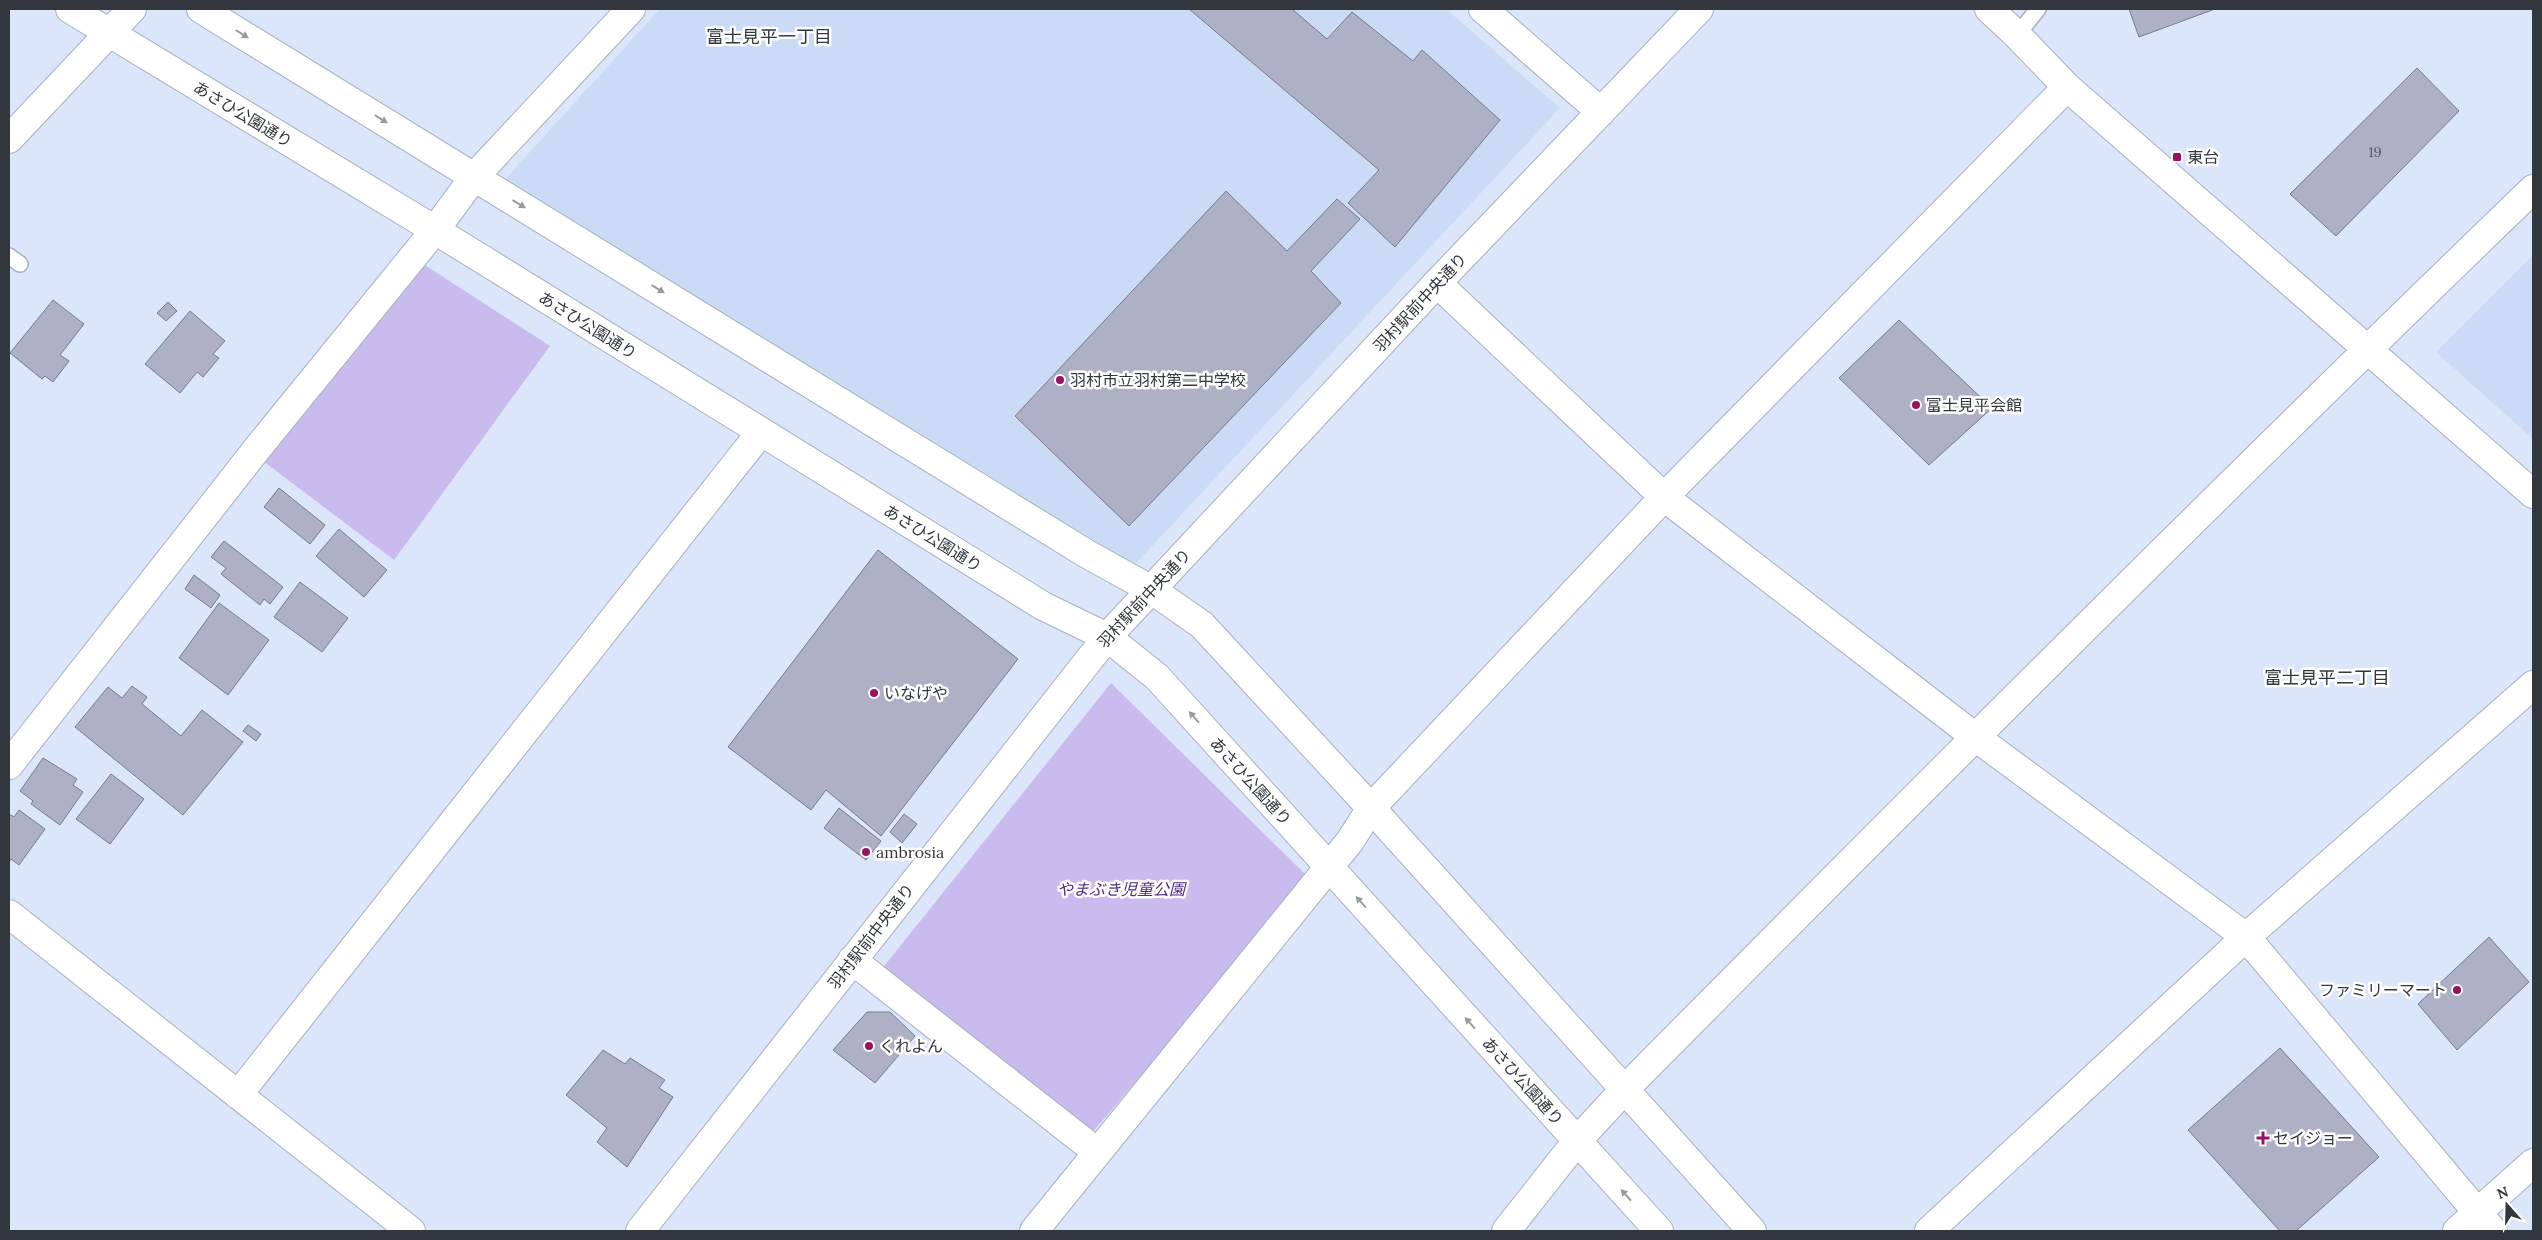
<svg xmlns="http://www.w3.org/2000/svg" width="2542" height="1240" font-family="Lora,'Noto Sans JP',serif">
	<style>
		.built { fill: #ccdbf5 }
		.green { fill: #c9bbee }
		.building { fill: #aeb1c5; stroke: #787b8e }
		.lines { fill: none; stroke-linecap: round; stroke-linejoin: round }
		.service-casing { stroke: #a6b0c3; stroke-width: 18 }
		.minor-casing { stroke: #a6b0c3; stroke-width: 30 }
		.tertiary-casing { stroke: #a6b0c3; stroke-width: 30 }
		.secondary-casing { stroke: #a6b0c3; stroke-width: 30 }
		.service { stroke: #fff; stroke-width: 15 }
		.minor { stroke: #fff; stroke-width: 28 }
		.tertiary { stroke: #fff; stroke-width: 28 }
		.secondary { stroke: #fff; stroke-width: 28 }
		.oneway { fill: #989b9e }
		.poi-dot { fill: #9a1162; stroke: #fff; stroke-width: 2 }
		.labels { text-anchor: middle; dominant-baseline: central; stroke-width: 5; stroke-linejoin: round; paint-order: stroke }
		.number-label { font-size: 14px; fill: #515660 }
		.street-label { font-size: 16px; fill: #32373e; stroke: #fff }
		.poi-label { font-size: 16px; fill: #32373e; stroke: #fff; text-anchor: start }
		.park-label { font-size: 16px; font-style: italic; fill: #4d2b82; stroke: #fff }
		.neighbourhood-label { font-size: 18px; fill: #32373e; stroke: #fff }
	</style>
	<rect width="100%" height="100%" fill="#dbe6fa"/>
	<path class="built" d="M660 9H1446L1560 108 1128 572 498 187Z
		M2533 255V439L2436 352Z"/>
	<path class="green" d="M420 262 550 346 394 560 263 461Z
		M1111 683 1310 879 1089 1136 881 970Z"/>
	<path class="building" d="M1189 9H1292L1327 39 1352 12 1413 61 1422 50 1500 120 1395 247 1348 203 1379 170Z
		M2129 9H2215L2139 37Z
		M2417 68 2459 111 2336 236 2290 194Z
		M1226 191 1287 251 1337 199 1360 219 1311 271 1341 303 1129 526 1015 416Z
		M53 300 84 324 60 355 69 361 53 382 45 376 42 379 10 353Z
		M168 302 177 311 166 321 157 313Z
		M190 311 225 341 213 354 219 358 203 377 197 372 180 393 145 364Z
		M1899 320 1992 408 1929 465 1839 378Z
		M279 488 325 525 310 544 264 507Z
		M339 529 387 570 364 597 316 556Z
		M224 541 283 587 270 604 264 599 260 605 221 574 226 568 211 557Z
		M878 550 1018 659 881 836 826 790 811 810 728 747Z
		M194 575 220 595 211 608 185 589Z
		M300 582 348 618 322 652 274 617Z
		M219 603 269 640 228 695 179 658Z
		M132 686 147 697 142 704 181 736 202 710 243 742 183 815 75 727 108 687 122 698Z
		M248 725 261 734 256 741 243 731Z
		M43 758 77 779 73 785 83 792 60 825 31 804 33 801 20 791Z
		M111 774 144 799 110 844 76 819Z
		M839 808 881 841 866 860 824 828Z
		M19 810 45 829 19 865 11 859 9 862V814L14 817Z
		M904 814 917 824 902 843 890 832Z
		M2489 937 2529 982 2457 1050 2418 1004Z
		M867 1012H890L915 1036 875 1083 833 1050Z
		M2280 1048 2379 1157 2296 1231H2280L2188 1130Z
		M603 1050 625 1064 630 1058 665 1080 659 1088 673 1097 627 1167 597 1142 607 1128 566 1095Z"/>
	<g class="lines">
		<defs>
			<path id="service" d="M2017 35 2038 9
				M9 256 20 264"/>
			<path id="minor" d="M70 9 435 230 1043 606 1107 637 1157 677 1659 1231
				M201 9 1087 554 1152 590 1202 625 1371 808 1752 1231
				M1483 9 1601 112
				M1989 9 2017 35 2067 87 2533 494
				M9 139 132 9
				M1437 283 1664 497 1974 736 2246 937 2493 1231
				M9 765 260 445 435 230 474 177 631 9
				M9 914 411 1231
				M852 960 1097 1152
				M238 1095 761 432
				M1034 1231 1350 841 1371 808 1664 497 2067 87
				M1506 1231 1577 1141 1624 1090C1924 787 2226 485 2533 189
				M1929 1231 2246 937 2533 685"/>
			<path id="tertiary" d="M640 1231 1107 637 1437 283 1699 9"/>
			<path id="secondary" d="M2457 1231 2533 1163"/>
		</defs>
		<use href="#service" class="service-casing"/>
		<use href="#minor" class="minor-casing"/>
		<use href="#tertiary" class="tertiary-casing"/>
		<use href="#secondary" class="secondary-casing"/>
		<use href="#service" class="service"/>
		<use href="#minor" class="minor"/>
		<use href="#tertiary" class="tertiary"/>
		<use href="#secondary" class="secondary"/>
	</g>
	<defs><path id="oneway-solid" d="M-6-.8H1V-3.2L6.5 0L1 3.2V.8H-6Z" transform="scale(1.25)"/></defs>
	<g class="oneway">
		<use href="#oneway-solid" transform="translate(242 34) rotate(32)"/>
		<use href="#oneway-solid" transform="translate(381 119) rotate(32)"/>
		<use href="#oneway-solid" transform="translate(519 204) rotate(31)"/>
		<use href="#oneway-solid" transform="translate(658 289) rotate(31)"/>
		<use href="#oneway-solid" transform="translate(1194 717) rotate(-132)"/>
		<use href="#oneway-solid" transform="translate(1361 902) rotate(-132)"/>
		<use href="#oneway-solid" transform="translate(1470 1023) rotate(-132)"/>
		<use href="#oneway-solid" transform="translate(1626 1195) rotate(-132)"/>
	</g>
	<g class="poi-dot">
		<rect x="2172" y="152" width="10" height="10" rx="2.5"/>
		<circle cx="1060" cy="380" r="5"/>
		<circle cx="1916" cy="405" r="5"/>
		<circle cx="874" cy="693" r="5"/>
		<circle cx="866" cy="852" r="5"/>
		<circle cx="2457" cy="990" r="5"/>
		<circle cx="869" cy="1046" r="5"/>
		<path d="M2260.5 1130.5h5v5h5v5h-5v5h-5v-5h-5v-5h5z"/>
	</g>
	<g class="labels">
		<g class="number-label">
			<text x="2375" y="152">19</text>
		</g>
		<g class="street-label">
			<text transform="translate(243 114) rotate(31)">あさひ公園通り</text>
			<text transform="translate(1420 302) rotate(-47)">羽村駅前中央通り</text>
			<text transform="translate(588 325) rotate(32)">あさひ公園通り</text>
			<text transform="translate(933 538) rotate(32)">あさひ公園通り</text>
			<text transform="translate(1144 598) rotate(-47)">羽村駅前中央通り</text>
			<text transform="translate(1251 781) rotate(48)">あさひ公園通り</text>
			<text transform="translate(871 936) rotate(-52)">羽村駅前中央通り</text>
			<text transform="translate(1523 1081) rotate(48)">あさひ公園通り</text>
		</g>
		<g class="poi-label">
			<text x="2187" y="157">東台</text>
			<text x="1070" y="380">羽村市立羽村第二中学校</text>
			<text x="1926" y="405">富士見平会館</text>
			<text x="884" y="693">いなげや</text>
			<text x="876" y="852">ambrosia</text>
			<text x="2447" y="990" text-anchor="end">ファミリーマート</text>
			<text x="879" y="1046">くれよん</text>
			<text x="2273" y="1138">セイジョー</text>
		</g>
		<g class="park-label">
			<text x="1121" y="889">やまぶき児童公園</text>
		</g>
		<g class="neighbourhood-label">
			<text x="769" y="36">富士見平一丁目</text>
			<text x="2327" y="677">富士見平二丁目</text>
		</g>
	</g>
	<rect width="2542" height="1240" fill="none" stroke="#32373e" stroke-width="20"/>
	<g transform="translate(2507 1205) rotate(340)" stroke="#ffffff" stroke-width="4" paint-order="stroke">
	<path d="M0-4L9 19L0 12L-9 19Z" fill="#32373e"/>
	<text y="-8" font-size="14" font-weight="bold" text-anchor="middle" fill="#32373e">N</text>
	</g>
</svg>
